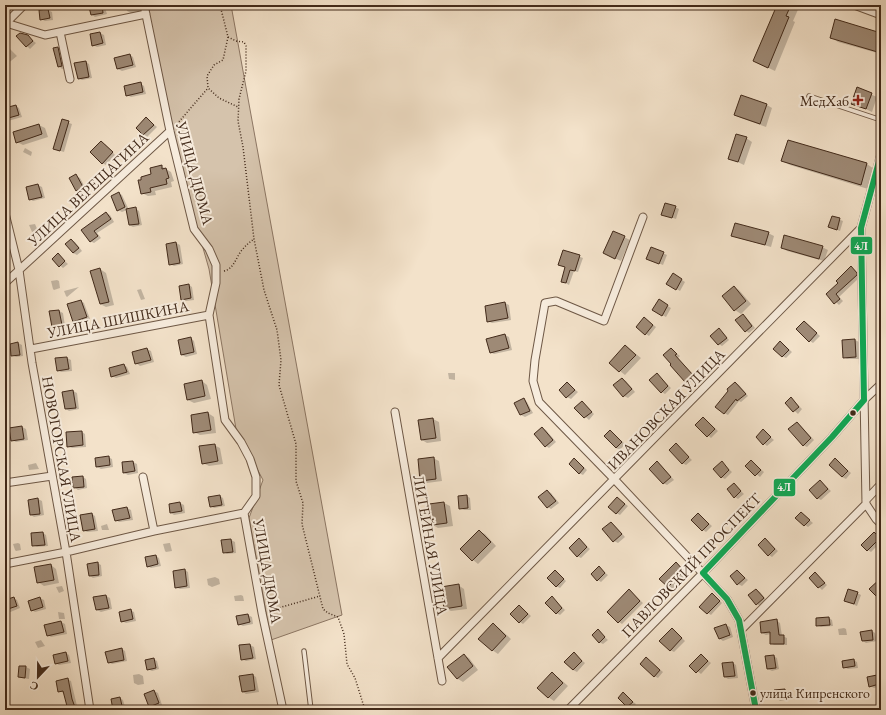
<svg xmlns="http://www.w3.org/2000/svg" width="886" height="715" font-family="'EB Garamond',serif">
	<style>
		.green { fill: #d5c3ac; stroke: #8c7663 }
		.shadow { fill: #0003 }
		.building { fill: #9e8a76; stroke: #422a1a }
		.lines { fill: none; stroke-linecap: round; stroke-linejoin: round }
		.lane-casing { stroke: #6e5846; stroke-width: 5.5 }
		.street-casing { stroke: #6e5846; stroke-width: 9 }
		.path { stroke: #422a1a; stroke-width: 1.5; stroke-dasharray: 1 2; stroke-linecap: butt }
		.lane { stroke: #f7ecdd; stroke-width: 3.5 }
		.street { stroke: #f7ecdd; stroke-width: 7 }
		.bus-1-casing { stroke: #f7ecdd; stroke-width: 9 }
		.bus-1 { stroke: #10a855; stroke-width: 6 }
		.poi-dot { fill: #8f2418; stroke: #f7ecdd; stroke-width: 1.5 }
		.bus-dot { fill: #422a1a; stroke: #f7ecdd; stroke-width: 1.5 }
		.labels { text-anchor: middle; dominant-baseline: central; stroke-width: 4; stroke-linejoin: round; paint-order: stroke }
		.bus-label { font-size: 14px; fill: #422a1a; stroke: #f7ecdd; text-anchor: start }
		.poi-label { font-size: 15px; fill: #422a1a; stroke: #f7ecdd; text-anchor: end }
		.street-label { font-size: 15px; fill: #422a1a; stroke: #f7ecdd }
		.line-badge { stroke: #f7ecdd; stroke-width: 1.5 }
		.badge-label { font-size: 11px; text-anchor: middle; font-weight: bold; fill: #fff }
	</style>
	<rect width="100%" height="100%" fill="#f3e2ca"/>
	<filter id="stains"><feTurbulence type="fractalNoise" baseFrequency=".005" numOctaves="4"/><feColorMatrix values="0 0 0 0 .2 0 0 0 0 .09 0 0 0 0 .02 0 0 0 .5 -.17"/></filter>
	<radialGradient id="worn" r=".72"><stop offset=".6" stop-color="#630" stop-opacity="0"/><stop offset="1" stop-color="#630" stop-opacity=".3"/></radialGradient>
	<path class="green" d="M148 5H231L342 615 271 640 249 518 263 480 236 429 209 269 159 93Z"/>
	<path class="shadow" d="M126 5H140V11L131 13 127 11Z
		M778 5H800L793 21 795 22 775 71 754 61Z
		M102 6 105 8 107 14 95 17 91 14Z
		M48 10 52 12 53 20 45 21 41 19 40 11Z
		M100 33 104 35 106 45 97 47 93 45Z
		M881 34V54L838 42 831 37Z
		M17 36H27L36 43 30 49Z
		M8 47 17 56 6 65 5 50Z
		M58 48 62 50 65 68 62 69 59 66Z
		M130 55 133 57 136 67 122 71 118 69Z
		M86 62 89 64 92 78 82 80 78 78Z
		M141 84 144 86 146 94 131 97 127 95Z
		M858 89 877 97 872 112 853 103Z
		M767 105 772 108 766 127 741 118 735 115Z
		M16 106 19 108 22 117 8 121 5 119V109Z
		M147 119 157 127 147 137 137 128Z
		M63 121 72 124 64 152 54 149Z
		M39 125 45 128 48 137 23 145 17 142Z
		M746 138 752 142 744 165 729 158Z
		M105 144 115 155 106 165 102 163Z
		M25 148 32 152 31 156 23 152Z
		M782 161 867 164 874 169 868 189 790 165Z
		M161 166 171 172 174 181 171 182 172 187 155 191 156 195 148 196 142 193 153 175Z
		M76 176 80 178 86 189 80 192 77 190Z
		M38 185 42 187 45 198 33 201 30 199 27 188Z
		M118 193 122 195 129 210 136 209 139 211 142 225 133 227 129 225 127 210 122 212 118 210Z
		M675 207 679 209 676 219 662 214Z
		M106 213 110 215 114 222 97 233 101 238 94 243 90 241 82 230Z
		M833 217 843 221 840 231 830 227Z
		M35 224 38 231 32 232 29 225Z
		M881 226V239L879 238Z
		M768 233 774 236 771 247 738 238 732 235Z
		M624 237 630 240 621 261 610 256Z
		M71 240 75 242 82 251 77 255 73 253 67 245Z
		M176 243 180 245 183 264 174 266 170 264Z
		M782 247H822L828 250 824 261 787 251Z
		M651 248 667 255 663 265 651 260Z
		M564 251 583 258 578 272 574 271 569 285 562 281 566 267 563 266Z
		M58 255 68 264 63 268 53 259Z
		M851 268 855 270 860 277 839 297 843 301 839 305 827 294 839 283Z
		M100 269 106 273 114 305 106 307 100 304Z
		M673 274 685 282 680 291 668 284Z
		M57 280 59 281 60 288 54 290 53 289 51 281Z
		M189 285 192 287 194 300 186 301 182 299Z
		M79 287 67 297 66 296 64 291Z
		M734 287 739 290 751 304 741 314 735 310 723 296Z
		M141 289 145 299 141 300 137 290Z
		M81 301 84 303 90 319 77 323 74 321Z
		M659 301 671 308 666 317 653 310Z
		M505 303 509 305 511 320 492 323 488 321Z
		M59 311 63 313 65 326 56 328 53 326 50 312Z
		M880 311H881V318L880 317Z
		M743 315 746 317 755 328 749 333 746 331Z
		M648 321 656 327 649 336 646 334Z
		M804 322 820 336 813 343 810 341Z
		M719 330 722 332 729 340 722 346 719 344Z
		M505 335 509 337 512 350 494 354 490 352 487 340Z
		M191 338 194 341 197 354 186 357 182 355Z
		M855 340 859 342 860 359H847L844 357 843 341Z
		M781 342 792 352 786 358 782 356Z
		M18 343 22 345 23 356 16 357 12 355 11 344Z
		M626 346 641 358 625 375 610 363Z
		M147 349 151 351 154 362 140 366 136 363Z
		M671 349 680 356 678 358 696 378 690 383 686 381 671 365Z
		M881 354V363L876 359Z
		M67 358 71 360 72 371 61 372 58 370Z
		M124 365 127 367 130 374 116 378 112 376Z
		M448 373H455V380L449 379Z
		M657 375 671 388 665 394 662 392Z
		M622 379 626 381 635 392 628 398 624 396 615 385Z
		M202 381 207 385 211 399 194 403 188 400Z
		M567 383 578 392 571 399 567 397Z
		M736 383 739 385 748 396 741 402 739 401 728 415 724 413 730 391Z
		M73 391 77 393 79 409 69 411 66 409Z
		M791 398 802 409 798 414 786 403Z
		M524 399 527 402 533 413 525 417 521 415 516 403Z
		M582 402 594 414 589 420 576 408Z
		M208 413 214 417 216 433 200 435 194 432Z
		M704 418 718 431 711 438 697 425Z
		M433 419 439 422 441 441 427 443 422 440Z
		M797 423 800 425 814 440 807 447 803 445Z
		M22 427 26 429 28 440 16 442 12 440 10 429Z
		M542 428 546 430 556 442 549 448 546 446 535 435Z
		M610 431 625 444 620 450 616 448Z
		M763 431 774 440 767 446 757 437Z
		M82 432 85 434 86 447 72 448 68 446Z
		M214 445 220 448 223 464 209 466 203 463Z
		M676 445 692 460 686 465 682 463Z
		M108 457 112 459 113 467 101 469 97 467 96 459Z
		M433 458 439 461 442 481 427 483 421 480Z
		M575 459 587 470 583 475 579 473Z
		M835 459 851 473 846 479 842 477Z
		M751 461 764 472 760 477 746 466Z
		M133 462 137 464 138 473 128 475 124 473Z
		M36 463 39 469 29 470 28 465Z
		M657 463 661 465 674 480 667 485 663 483Z
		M722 463 732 472 725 479 721 477Z
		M83 477 86 479 87 488 78 490 74 487Z
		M820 481 831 491 821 500 817 498Z
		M734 484 744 494 738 499 735 497Z
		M547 491 551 493 559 503 551 509 548 507Z
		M880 493 881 494V501L877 497Z
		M220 496 223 498 225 506 214 508 211 506Z
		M467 496 470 498 471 510H464L460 508Z
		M617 498 628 506 620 515 616 513Z
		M38 499 42 501 44 515 34 517 31 515Z
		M180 503 184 505 185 513 174 515 171 513Z
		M444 503 450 506 453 526 438 528 433 525 430 505Z
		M127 508 131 510 133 520 119 522 116 520Z
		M801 513 813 523 808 527 805 525Z
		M92 514 95 516 98 531 87 532 84 530Z
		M698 514 712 526 706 532 703 530Z
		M611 523 614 525 625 537 618 543 614 541Z
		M107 524 109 530H102L101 526Z
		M479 531 485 534 496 546 478 564 473 560 461 549Z
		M43 533 46 535 48 546 37 547 33 545Z
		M874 533 881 538V542L871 552 868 550Z
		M765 539 778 551 772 557 769 555Z
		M231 540 235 542 236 553 227 554 224 552 222 541Z
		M579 540 590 549 581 558 577 556Z
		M18 543 20 544 21 550 16 551 15 550 13 544Z
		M169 543H170L172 551 166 552 165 551 163 544Z
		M156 556 159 558 161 566 151 568 148 566Z
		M97 563 101 565 102 576 93 578 90 576Z
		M676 563 681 567 689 574 674 590 668 586Z
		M51 565 56 569 59 583 44 586 38 582Z
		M599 568 608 575 601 582 598 580Z
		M185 570 188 572 190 588 180 589 176 587Z
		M555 571 566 581 560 588 556 586Z
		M737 571 748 580 742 586 738 584Z
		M815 573 827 585 822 590 810 578Z
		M215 577 219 579 220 584 212 587 208 585 207 579Z
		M5 583 9 600 13 598 17 600 20 608 8 613 5 611Z
		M458 585 464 589 467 609 451 611 445 608Z
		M62 586 64 591 59 593 56 587Z
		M629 590 643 603 622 624 619 622Z
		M756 590 760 592 767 601 760 606 757 604Z
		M857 593 861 595 857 606 845 601Z
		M241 595 243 596 244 601H235L234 596Z
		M106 596 110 598 112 609 101 612 97 610 95 598Z
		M716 597 722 603 711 615 708 613Z
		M40 598 44 600 46 609 35 612 32 610Z
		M552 598 565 610 560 615 556 613Z
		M520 606 531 616 523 624 520 622Z
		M130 610 134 612 136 621 126 623 122 621Z
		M58 612 64 613 65 619H59Z
		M248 615 252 617 253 624 243 626 239 624Z
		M829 618 832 620 833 626 821 627 817 625Z
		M777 621 780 623 782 636 787 638V645H774L771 643V634L766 635 762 633Z
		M61 622 65 624 67 634 51 637 48 635Z
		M493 624 499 628 511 639 498 654 492 650Z
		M726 625 730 627 733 637 723 641 720 639Z
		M844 628 846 629 847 635H839L838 629Z
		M598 631 608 640 603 644 599 642Z
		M872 631 875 633 877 641 866 643 863 641Z
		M676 632 685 641 674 652 670 650Z
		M41 640 45 646 38 648 35 642Z
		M250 645 254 647 256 659 246 661 242 659 240 646Z
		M122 649 125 651 127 661 112 664 109 662Z
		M66 653 69 655 71 663 59 665 56 663Z
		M574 654 585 663 577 672 573 670Z
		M464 655 469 658 478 670 463 682 458 679 449 667Z
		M701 655 711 663 701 674 691 666Z
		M773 656 777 658 779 669 772 671 768 669Z
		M154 659 157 661 159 669 152 671 148 669Z
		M647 659 663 672 658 678 654 676Z
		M853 660 857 662 858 668 848 669 844 667Z
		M733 663 736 665 738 678 728 679 725 677Z
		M20 667H26L30 669 29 679 22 678 19 676Z
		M139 674 143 676 144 684 138 685 134 683 133 675Z
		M552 674 558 677 568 686 554 701 548 697Z
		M253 675 256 677 259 692 246 694 243 692Z
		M877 676 881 678V686L874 688 870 686Z
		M67 679 71 681 78 710H69L64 693 59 691Z
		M785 690 788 692 789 699 780 701 777 698Z
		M154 691 158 693 162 705 154 708 150 706Z
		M623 694 636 704 632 709 619 698Z
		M120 698 123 700 126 710H114Z
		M741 706 744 708 745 710H733V707Z"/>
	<path class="building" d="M102 5 103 13 91 15 89 7Z
		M777 5H791L786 16 789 17 768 68 753 61Z
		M48 9 50 18 40 20 39 10Z
		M835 19 881 33V53L830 38Z
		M100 32 103 43 92 46 90 34Z
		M20 33 28 35 33 41 26 47 16 36Z
		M58 47 62 66 58 67 53 48Z
		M130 54 133 65 117 69 114 58Z
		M86 61 89 77 78 79 74 63Z
		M141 82 143 92 126 96 124 86Z
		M857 87 872 93 866 109 851 104Z
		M741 95 767 104 760 124 734 115Z
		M16 105 19 115 5 119V108Z
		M146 117 154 125 143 135 136 128Z
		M62 119 69 121 60 151 53 149Z
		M39 124 42 134 16 143 13 132Z
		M736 134 747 137 738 162 728 159Z
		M788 140 867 163 861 185 781 161Z
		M101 141 113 152 102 164 90 152Z
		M162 165V169L166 168 169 178 166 179 167 184 150 188 151 192 141 194 138 180H141V177L151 174 150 168Z
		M76 174 83 187 76 191 69 178Z
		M38 184 42 197 29 200 26 187Z
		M119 192 125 207 117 211 111 196Z
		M665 203 676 206 672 218 661 215Z
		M136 207 139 224 129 225 126 209Z
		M106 212 111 219 94 231 98 236 90 242 81 230Z
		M832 216 840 218 837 230 828 227Z
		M735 223 769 232 765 245 731 236Z
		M613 231 625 236 615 259 603 253Z
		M784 235 823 246 819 259 781 248Z
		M71 239 79 248 73 253 65 244Z
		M176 242 180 263 169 265 166 244Z
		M651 247 664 252 659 264 646 259Z
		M563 250 580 255 575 271 570 270 566 283 561 282 565 267 558 265Z
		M58 253 65 261 59 267 52 259Z
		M851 266 857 273V275L836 294 840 299 834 304 826 294 838 283 836 281Z
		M100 268 109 302 100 304 90 271Z
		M673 273 682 279 676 290 666 284Z
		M189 284 191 298 181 300 179 286Z
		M734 286 746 301 734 311 722 296Z
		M659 299 668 305 662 316 652 310Z
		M81 300 87 317 73 322 67 304Z
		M505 302 508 318 487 322 485 306Z
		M59 310 62 325 52 327 49 311Z
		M743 314 752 326 745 332 735 320Z
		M644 317 653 325 645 335 636 327Z
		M804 321 817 333 809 342 796 329Z
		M719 328 727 338 718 345 710 336Z
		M505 334 509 348 490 353 486 339Z
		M191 337 194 352 181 355 178 340Z
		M855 339 856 357 843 358 842 340Z
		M780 341 789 350 782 357 773 349Z
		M18 342 20 355 11 356 10 344Z
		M625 345 636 355 619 372 609 363Z
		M147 348 151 360 135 364 132 352Z
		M671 348 677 354 675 355 693 375 685 382 670 365 671 364 663 355Z
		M67 357 69 369 57 371 55 358Z
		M124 364 127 372 111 377 109 368Z
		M657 373 668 386 661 393 649 380Z
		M622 378 632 389 623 397 613 385Z
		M202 380 205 396 187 400 184 384Z
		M567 382 575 390 566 398 559 390Z
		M735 382 746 394 737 401 736 399 724 414 715 407 728 391 727 389Z
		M73 390 76 408 65 409 62 392Z
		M791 397 799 407 793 412 785 403Z
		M524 398 530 411 520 415 514 403Z
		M582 401 592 412 584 418 574 408Z
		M208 412 211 430 193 433 191 415Z
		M703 417 715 429 707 437 695 425Z
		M433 418 436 438 421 440 418 420Z
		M797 422 811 438 803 446 788 429Z
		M22 426 24 439 11 441 9 428Z
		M542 427 553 440 545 447 534 434Z
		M763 429 771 437 763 445 756 437Z
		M610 430 622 442 616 448 604 436Z
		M82 431 83 445 67 447 66 432Z
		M676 443 689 457 682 464 669 450Z
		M215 444 218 461 202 464 199 446Z
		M109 456 110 465 96 467 95 458Z
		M434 457 436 479 420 481 418 459Z
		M574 458 584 468 579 474 569 464Z
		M835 458 848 471 842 477 829 465Z
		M751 460 761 470 755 476 745 466Z
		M133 461 135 471 123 473 122 462Z
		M657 461 671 477 663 484 649 469Z
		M722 461 729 470 721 478 713 469Z
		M83 476 84 487 73 488 72 477Z
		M820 480 828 489 817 499 809 490Z
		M734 483 741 491 734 498 727 489Z
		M547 490 556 501 547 508 538 497Z
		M220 495 222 505 210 507 208 497Z
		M467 495 468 508 459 509 458 496Z
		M617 497 625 504 616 514 608 507Z
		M38 498 40 514 30 515 28 500Z
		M180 502 182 511 170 513 169 504Z
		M444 502 447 523 432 525 429 504Z
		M127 507 130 518 115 521 112 510Z
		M801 512 810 520 804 526 795 518Z
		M92 513 95 529 83 531 80 515Z
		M698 513 709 524 702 531 691 520Z
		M611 522 622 534 613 542 602 529Z
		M479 530 491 542 472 561 460 549Z
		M43 532 45 545 32 546 31 533Z
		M874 532 880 538 867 551 861 545Z
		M579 538 587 547 577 557 569 548Z
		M765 538 775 549 768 556 758 545Z
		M231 539 233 552 223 553 221 540Z
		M156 555 158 564 147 567 145 557Z
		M98 562 99 575 89 576 87 564Z
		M676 562 684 571 668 587 659 579Z
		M51 564 54 580 37 583 34 567Z
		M599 566 605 573 597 581 591 574Z
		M185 569 187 586 175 588 173 571Z
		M555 570 564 579 556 587 547 578Z
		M737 570 745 578 737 585 730 576Z
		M815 572 825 583 818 588 809 578Z
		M881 578V601L869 589Z
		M459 584 462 606 444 609 441 587Z
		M629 589 640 601 618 623 607 612Z
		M756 589 764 598 756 605 748 595Z
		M848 589 858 592 854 604 844 601Z
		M712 593 720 601 707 614 699 607Z
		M106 595 109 608 96 610 93 597Z
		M552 596 562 608 556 614 545 603Z
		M14 597 17 606 5 610V600Z
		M40 597 43 607 31 611 28 601Z
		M519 605 528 614 519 623 510 614Z
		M131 609 133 619 121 622 119 612Z
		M248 614 250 622 238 625 236 616Z
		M829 617 830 625 816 626V618Z
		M777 619 779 635H784V644H770V632L761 633 760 622Z
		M61 621 64 632 47 636 44 625Z
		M493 623 506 636 492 651 478 639Z
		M726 624 730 635 719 639 714 628Z
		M672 628 682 638 670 651 659 641Z
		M598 629 605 637 599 643 592 635Z
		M872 630 873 640 862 641 860 632Z
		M250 644 253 658 241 660 239 645Z
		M122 648 124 660 108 663 105 652Z
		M66 652 68 661 55 664 53 655Z
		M574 652 582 661 573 670 564 662Z
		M464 654 473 666 457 679 447 667Z
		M701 654 708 661 696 673 689 666Z
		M774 655 776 668 767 669 765 656Z
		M646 657 660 670 654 677 640 664Z
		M154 658 156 668 147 670 145 660Z
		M854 659 855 666 843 668 842 661Z
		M733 662 735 676 724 677 722 663Z
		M19 666H26L25 678 18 677Z
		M552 672 563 683 548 698 537 688Z
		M253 674 255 690 242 692 239 676Z
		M877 675 879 684 869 687 867 677Z
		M68 678 72 699 76 710H68L63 691 58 692 56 681Z
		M785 689 786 698 776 699 774 690Z
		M154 690 159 703 149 707 144 694Z
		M623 692 633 702 627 707 618 698Z
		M120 697 123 710H113L111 699Z"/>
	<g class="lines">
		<defs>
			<path id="lane" d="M809 96 881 120
				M304 651 311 710"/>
			<path id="street" d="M144 5 170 131 194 229 209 249 216 265V283L209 315 225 420 241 442 250 459 256 477V496L244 513 262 613 283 710
				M854 5 881 15
				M6 23 45 35 146 14
				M5 24 24 5
				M60 32 70 79
				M5 213 19 270 32 363 66 552 90 710
				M643 217 604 321 556 301 545 303 535 360 533 381 539 402 615 480 727 599 739 620 756 710
				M861 228 866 504 876 519 881 524
				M5 283 170 131
				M31 349 209 315
				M395 412 442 681
				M143 477 154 531
				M5 483 52 476
				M866 500 881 484
				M5 564 66 552 154 531 244 513
				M741 630 866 504
				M438 658 861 228 881 154
				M568 710 703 573 832 437 864 400 881 384"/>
		</defs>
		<use href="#lane" class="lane-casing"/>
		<use href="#street" class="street-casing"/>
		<path class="path" d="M220 5 228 37 236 41 244 42 246 46V71L239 99 238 121 243 147 254 239 264 290 277 330 281 360 279 385 296 444V481L303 503 302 524 323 609 328 613 338 617 344 634 347 664 355 678 365 710
			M228 37 223 60 214 65 207 76 208 88 219 98 238 107
			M177 124 208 88
			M224 271C234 269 236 257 242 250 246 245 250 242 254 239
			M268 611 320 596"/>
		<use href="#lane" class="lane"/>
		<use href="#street" class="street"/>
		<defs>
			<path id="bus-1" d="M864 400 861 228 881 154
				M703 573 832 437 864 400
				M703 573 727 599 739 620 756 710"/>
		</defs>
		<use href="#bus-1" class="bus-1-casing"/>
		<use href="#bus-1" class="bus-1"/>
	</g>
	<path class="poi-dot" d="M856 94h4v4h4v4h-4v4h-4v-4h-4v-4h4z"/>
	<g class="bus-dot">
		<circle cx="853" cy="413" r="3.5"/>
		<circle cx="753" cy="693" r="3.5"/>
	</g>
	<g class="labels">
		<g class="bus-label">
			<text x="760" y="693">улица Кипренского</text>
		</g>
		<g class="poi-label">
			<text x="849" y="100">МедХаб</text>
		</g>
		<g class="street-label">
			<text transform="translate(195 173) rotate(75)">УЛИЦА ДЮМА</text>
			<text transform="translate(88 189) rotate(-43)">УЛИЦА ВЕРЕЩАГИНА</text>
			<text transform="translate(118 319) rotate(-11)">УЛИЦА ШИШКИНА</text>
			<text transform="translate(666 409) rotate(-46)">ИВАНОВСКАЯ УЛИЦА</text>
			<text transform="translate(62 459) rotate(80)">НОВОГОРСКАЯ УЛИЦА</text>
			<text transform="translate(431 545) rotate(80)">ЛИТЕЙНАЯ УЛИЦА</text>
			<text transform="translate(691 565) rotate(-46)">ПАВЛОВСКИЙ ПРОСПЕКТ</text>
			<text transform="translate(268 571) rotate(80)">УЛИЦА ДЮМА</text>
		</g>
	</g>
	<g class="line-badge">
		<rect x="850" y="236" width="23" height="19" rx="4" fill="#10a855"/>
		<rect x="773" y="478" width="23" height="19" rx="4" fill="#10a855"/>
	</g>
	<g class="badge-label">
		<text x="861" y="250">4Л</text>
		<text x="784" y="491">4Л</text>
	</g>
	<rect width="886" height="715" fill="none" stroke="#f3e2ca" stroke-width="20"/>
	<rect x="6" y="6" width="874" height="703" fill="none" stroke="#422a1a" stroke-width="2"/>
	<rect x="10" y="10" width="866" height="695" fill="none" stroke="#422a1a"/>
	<g transform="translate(38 677) rotate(202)" stroke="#f7ecdd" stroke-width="3" paint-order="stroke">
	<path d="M0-3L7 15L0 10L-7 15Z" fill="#422a1a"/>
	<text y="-6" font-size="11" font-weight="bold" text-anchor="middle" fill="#422a1a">С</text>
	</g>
	<rect width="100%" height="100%" filter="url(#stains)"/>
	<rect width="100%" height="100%" fill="url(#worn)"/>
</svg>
